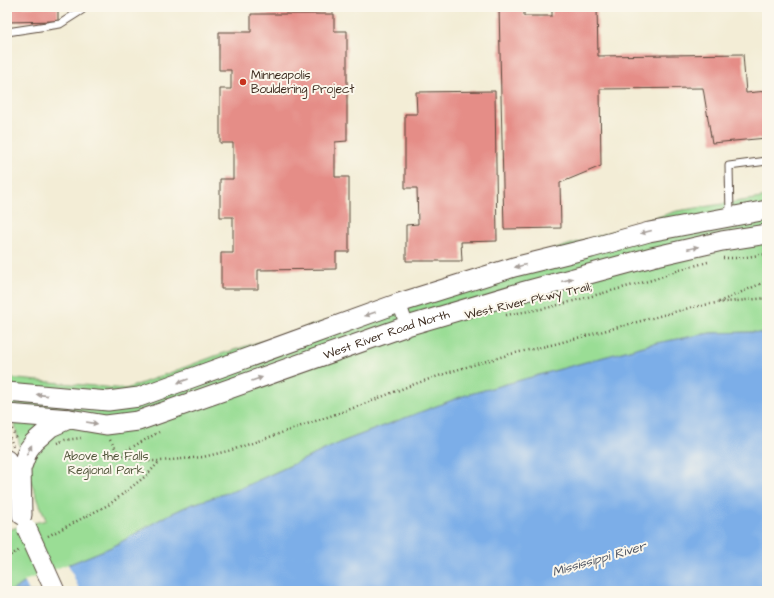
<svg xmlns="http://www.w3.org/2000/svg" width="774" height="598" font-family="'Architects Daughter',sans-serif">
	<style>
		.green { fill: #9add95; stroke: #6a845a }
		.water { fill: #7caee8; stroke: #5c6c83 }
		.pier { fill: #f3edd6 }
		.building { fill: #e58d87 }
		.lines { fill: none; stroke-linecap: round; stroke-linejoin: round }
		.lane-casing { stroke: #57473a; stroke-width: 9 }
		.street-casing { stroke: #57473a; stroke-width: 15 }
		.secondary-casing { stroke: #57473a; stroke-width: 21 }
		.path { stroke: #57473a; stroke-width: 2.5; stroke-dasharray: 1 3; stroke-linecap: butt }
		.lane { stroke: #fff; stroke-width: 7 }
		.street { stroke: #fff; stroke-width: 13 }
		.secondary { stroke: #fff; stroke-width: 19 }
		.secondary-bridge-casing { stroke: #57473a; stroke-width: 21; stroke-linecap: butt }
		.secondary-bridge { stroke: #fff; stroke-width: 19 }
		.oneway { fill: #a79f9a }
		.poi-dot { fill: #c8321e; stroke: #fbf7ec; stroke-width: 1.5 }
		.labels { text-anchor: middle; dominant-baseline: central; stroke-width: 4; stroke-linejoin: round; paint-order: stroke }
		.poi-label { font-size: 12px; fill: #3b2a1e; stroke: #fbf7ec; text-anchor: start }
		.street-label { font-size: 12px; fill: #3b2a1e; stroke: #fbf7ec }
		.park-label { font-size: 12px; fill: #53573c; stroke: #fbf7ec }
		.water-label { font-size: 13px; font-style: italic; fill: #525865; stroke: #fbf7ec }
	</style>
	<rect width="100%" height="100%" fill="#fbf7ec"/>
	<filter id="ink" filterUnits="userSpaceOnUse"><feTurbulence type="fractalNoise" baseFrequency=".025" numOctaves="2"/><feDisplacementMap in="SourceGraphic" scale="8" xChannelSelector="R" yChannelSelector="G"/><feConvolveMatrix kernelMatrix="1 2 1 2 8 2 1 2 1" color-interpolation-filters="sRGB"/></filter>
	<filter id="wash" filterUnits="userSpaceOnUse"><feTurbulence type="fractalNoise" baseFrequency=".012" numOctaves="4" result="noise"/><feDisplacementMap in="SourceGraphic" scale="16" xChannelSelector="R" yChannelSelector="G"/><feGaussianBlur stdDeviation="0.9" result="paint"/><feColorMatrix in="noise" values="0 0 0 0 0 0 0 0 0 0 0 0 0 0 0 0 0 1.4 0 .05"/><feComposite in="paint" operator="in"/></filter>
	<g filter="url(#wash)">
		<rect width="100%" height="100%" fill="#f3edd6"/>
		<path class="green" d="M767 197V334L753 332 710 333 651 344 463 396 344 441 239 489 190 505 164 517 114 546 26 582 11 591H7V530L46 520 23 461 7 388V378L126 389 218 355 677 211Z"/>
		<path class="water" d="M753 332 767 334V591H11L26 582 114 546 164 517 190 505 239 489 344 441 463 396 651 344 710 333Z"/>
		<path class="pier" d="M68 564 80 591H29L24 581Z"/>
		<g id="blocks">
			<path class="building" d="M7 7H58V21L7 22Z
				M499 7H524V16H552V7H597L598 56 743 54 746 93 767 91V138L712 143 703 88 600 89 601 166 560 183 561 228 504 229Z
				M251 14H334V31H347V141L335 142V177H349V252H336V269L258 270V289H221V253H233V217H220V179H233V143H220V89H231V70H219V32H251Z
				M495 91 497 241 461 242 462 261H406V225L418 224 417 188H405V114H417L416 92Z"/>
		</g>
	</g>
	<g filter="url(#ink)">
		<use href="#blocks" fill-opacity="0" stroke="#57473a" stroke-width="1"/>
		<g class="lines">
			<defs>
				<path id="lane" d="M7 32 60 24 82 10
					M730 216 729 166 767 161"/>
				<path id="street" d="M399 303 407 326"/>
				<g id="secondary">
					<path d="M7 392 108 401 139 397 399 303 514 267 591 248 649 232 767 210"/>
					<path id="s1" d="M7 414 70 419 106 425 138 421 407 326 522 292 652 257 722 241 767 234"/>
					<path d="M7 460 15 490"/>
					<path d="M22 515 21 469 28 450 34 442 51 427 69 419"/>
				</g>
			</defs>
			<use href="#lane" class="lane-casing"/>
			<use href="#street" class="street-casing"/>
			<use href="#secondary" class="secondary-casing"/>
			<path class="path" d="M723 258H739L767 254
				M719 302 767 281
				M506 315 547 308 652 280 679 270 708 262
				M12 429 16 439
				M7 430 13 446
				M110 440 119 454 140 461H160L203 457 232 450 359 406 409 386 456 370 511 354 555 344 693 307 716 303 767 298
				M57 443 65 440 81 438
				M120 454 159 432
				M48 536 110 504 147 475 159 462
				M7 557 20 550"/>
			<use href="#lane" class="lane"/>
			<use href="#street" class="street"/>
			<use href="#secondary" class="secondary"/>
			<defs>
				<path id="secondary-bridge" d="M27 529 55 591"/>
			</defs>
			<use href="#secondary-bridge" class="secondary-bridge-casing"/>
			<use href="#secondary-bridge" class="secondary-bridge"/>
		</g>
		<defs><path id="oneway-solid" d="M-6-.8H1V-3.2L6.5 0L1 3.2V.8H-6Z"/></defs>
		<g class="oneway">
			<use href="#oneway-solid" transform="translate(646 232) rotate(166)"/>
			<use href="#oneway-solid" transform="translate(693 248) rotate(-13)"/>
			<use href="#oneway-solid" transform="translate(520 266) rotate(166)"/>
			<use href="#oneway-solid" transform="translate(567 280) rotate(-15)"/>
			<use href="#oneway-solid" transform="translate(370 314) rotate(160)"/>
			<use href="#oneway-solid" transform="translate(257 379) rotate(-19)"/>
			<use href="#oneway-solid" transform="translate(183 381) rotate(160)"/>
			<use href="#oneway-solid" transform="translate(42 395) rotate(-174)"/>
			<use href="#oneway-solid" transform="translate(92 423) rotate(9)"/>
			<use href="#oneway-solid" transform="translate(29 450) rotate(-61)"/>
		</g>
	</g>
	<circle class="poi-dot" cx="243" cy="82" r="4"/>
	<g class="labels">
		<g class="poi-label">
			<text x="251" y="75">Minneapolis<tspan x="251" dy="14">Bouldering Project</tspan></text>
		</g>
		<g class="street-label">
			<text transform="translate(528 301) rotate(-13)">West River Pkwy Trail;</text>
			<text stroke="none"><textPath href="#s1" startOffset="395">West River Road North</textPath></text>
		</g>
		<g class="park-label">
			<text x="106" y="456">Above the Falls<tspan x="106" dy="14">Regional Park</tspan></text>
		</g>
		<g class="water-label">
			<text transform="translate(599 559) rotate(-16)">Mississippi River</text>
		</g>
	</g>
	<rect width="774" height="598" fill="none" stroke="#fbf7ec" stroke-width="24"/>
</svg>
